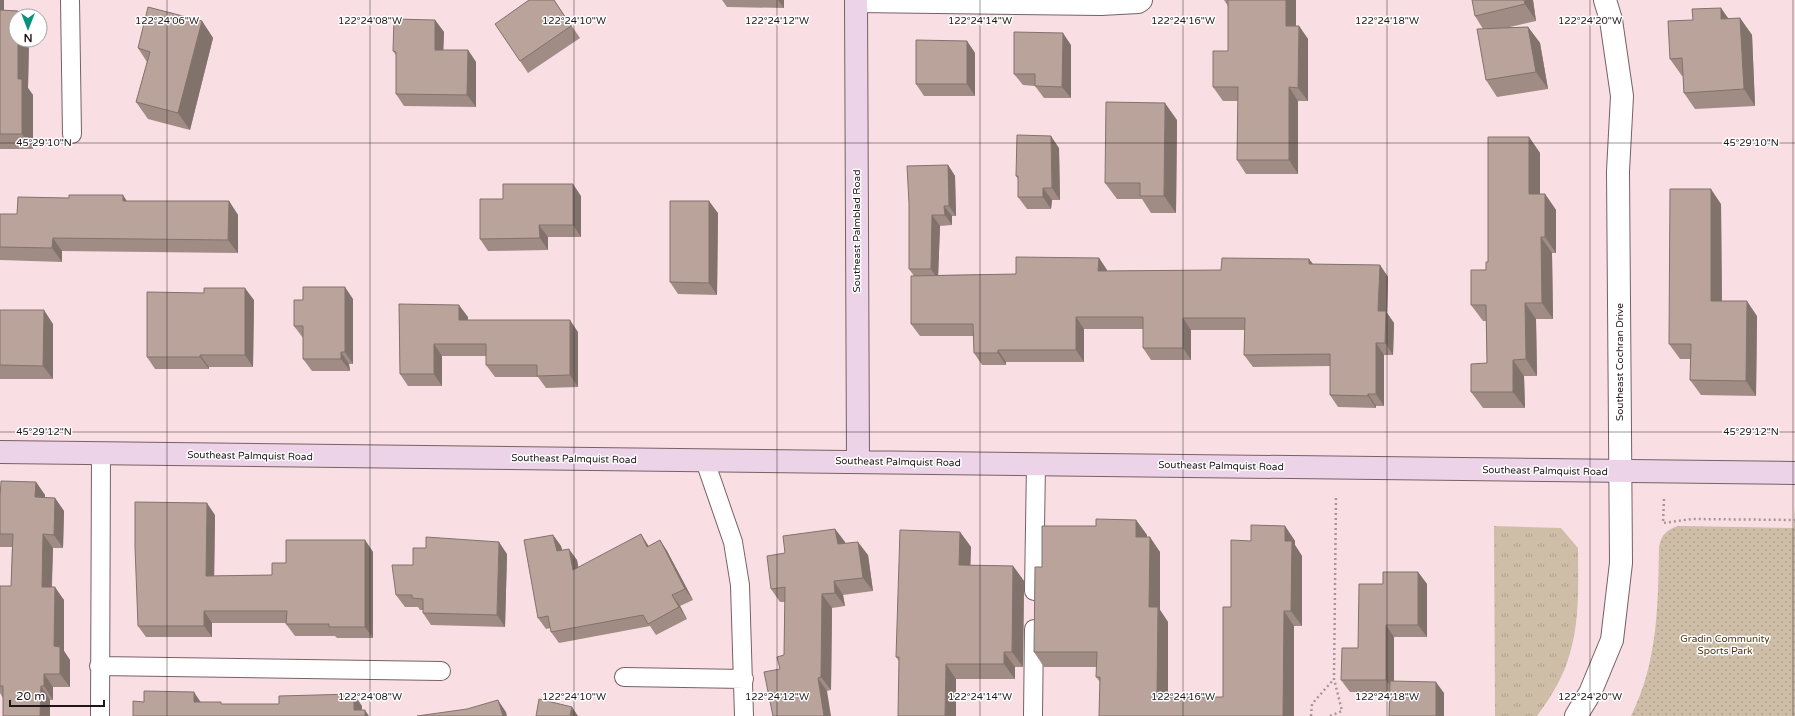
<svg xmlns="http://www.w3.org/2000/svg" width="1795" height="716" font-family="'Varela Round',sans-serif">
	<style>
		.grass { fill: url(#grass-tufts) }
		.park { fill: url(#park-dots) }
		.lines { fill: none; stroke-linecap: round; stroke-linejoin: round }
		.lane-casing { stroke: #776165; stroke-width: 20 }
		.street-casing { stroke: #776165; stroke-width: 24 }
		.secondary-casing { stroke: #776165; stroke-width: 24 }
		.path { stroke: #a89598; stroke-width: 2.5; stroke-dasharray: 2 3; stroke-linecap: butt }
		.lane { stroke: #fff; stroke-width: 18 }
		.street { stroke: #fff; stroke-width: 22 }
		.secondary { stroke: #ecd3e7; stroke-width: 22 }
		.wall { fill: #a08c85 }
		.shaded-wall { fill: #82726c }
		.building { fill: #baa39b; stroke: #82726c }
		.ticks { fill: none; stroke: #1f1618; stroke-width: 1; stroke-opacity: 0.45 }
		.labels { text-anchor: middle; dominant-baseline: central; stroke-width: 3; stroke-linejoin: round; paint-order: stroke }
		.street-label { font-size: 10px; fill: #1f1618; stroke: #fff }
		.park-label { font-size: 10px; fill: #503403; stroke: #fff }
		.ticks-label { font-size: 10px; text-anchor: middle; fill: #1f1618; stroke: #fff; stroke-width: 3; stroke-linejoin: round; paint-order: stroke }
	</style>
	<defs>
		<pattern id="grass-tufts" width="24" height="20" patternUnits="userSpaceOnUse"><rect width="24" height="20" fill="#cebda7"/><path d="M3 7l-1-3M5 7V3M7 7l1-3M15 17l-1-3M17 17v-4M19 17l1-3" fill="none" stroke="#b0a28f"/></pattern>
		<pattern id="park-dots" width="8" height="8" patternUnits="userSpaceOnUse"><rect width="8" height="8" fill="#cebda7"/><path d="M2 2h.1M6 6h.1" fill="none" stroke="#b0a28f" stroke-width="1.8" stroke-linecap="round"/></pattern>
	</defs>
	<rect width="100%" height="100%" fill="#f9dfe3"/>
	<path class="grass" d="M1494 526 1561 528 1578 548C1578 583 1580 619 1570 653 1564 676 1551 697 1537 716H1495Z"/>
	<path class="park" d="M1795 506V716H1631C1658 662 1658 605 1659 547 1662 534 1666 530 1678 526L1794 528Z"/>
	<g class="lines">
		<defs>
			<path id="lane" d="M70 0 72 134
				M705 461 733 542 740 585 744 716
				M1034 591 1036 464
				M99 666 441 671
				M624 677 744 679
				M100 716 101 454
				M1033 716 1034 629"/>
			<path id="street" d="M856 1 1101 4 1138 2 1141 0
				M1576 716 1590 693 1612 640 1621 563 1618 171 1622 96 1611 20 1605 0"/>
			<path id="secondary" d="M856 0 858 461
				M0 452 1795 473"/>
		</defs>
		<use href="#lane" class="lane-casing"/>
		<use href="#street" class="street-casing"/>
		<use href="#secondary" class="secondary-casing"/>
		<path class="path" d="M1664 499 1663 523 1692 519 1795 520
			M1311 716 1312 704 1334 679
			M1330 716 1342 711 1334 679 1336 496"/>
		<use href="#lane" class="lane"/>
		<use href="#street" class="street"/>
		<use href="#secondary" class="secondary"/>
	</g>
	<path class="wall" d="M0 0 4 10 18 11 22 16H16V40H29L28 88 33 95V149H0Z
		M554 0 580 38 528 73 520 61Z
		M722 0H784V8L727 7Z
		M1224 0H1296V26H1299L1308 39V101H1298V174H1246L1237 160 1238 101H1223L1213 87 1228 51V6Z
		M1533 0 1536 21 1510 27H1528L1540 43 1548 89 1497 97 1486 80 1483 29 1475 16Z
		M1721 8 1728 19 1740 18 1752 35 1755 106 1695 109 1684 93 1683 76H1682L1670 59Z
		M435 20 444 32 443 50H468L476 62V107L404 106 396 94V55L393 51Z
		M202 21 213 38 190 130 148 119 136 102 147 62 138 48Z
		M967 41 975 53V96H924L916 84Z
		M1071 45V98H1044L1035 86 1023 85 1014 74Z
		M1177 120 1176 213H1151L1142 199H1117L1105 183Z
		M1529 137 1540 153V194H1545L1556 210V253H1552L1553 319H1536L1537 376H1524L1525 408H1483L1471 392 1487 363 1486 321H1483L1471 305 1486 270Z
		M1059 148 1060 200H1052L1051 209H1027L1018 197V179L1016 176Z
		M948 165 955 176 956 216H952V225L940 226 938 275 1016 274 1099 258 1107 270V271L1221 270 1309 259 1313 264 1380 265 1388 277 1387 313 1394 323 1393 355H1384V406H1376V408L1338 407 1330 395V366L1253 367 1244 355 1245 330H1191V360H1151L1143 348V329H1084V362H1006V365H982L974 353V336H920L911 324 914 276 909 269Z
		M581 196V237H548V250L488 251 480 239Z
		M126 201H229L238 215V253L62 251V262L0 260V279V214H17Z
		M1721 204 1722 301 1757 316 1756 396 1701 395 1690 380 1691 359H1680L1669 344Z
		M718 213 717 295 678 294 670 282Z
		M353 299V364H349L350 371H312L303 359V338L294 326Z
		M254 300 253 367H209V369H155L147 357Z
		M399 304 468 317V320L578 332V387L546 388 538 377H495L486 365V356H442V386H408L400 374Z
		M0 310 53 324V379H0Z
		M36 482 45 495V498H55L64 511 63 548H53L52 587 64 600V651L70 660V687H53V700H50V716H3V698L0 693V586H11L12 547H0V497Z
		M215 515 214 576 272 575 286 563 365 540 373 552V638H337L335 636H295L286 624 287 623H212V637H146L138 626Z
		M1136 520 1147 535V537L1160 552V610L1168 622V697H1223L1231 607 1251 541 1285 526 1295 541V545L1302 556V626H1294V716H1099L1100 682 1096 677 1097 667H1044L1034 652 1096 526Z
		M835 529 845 542V543L868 555 873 591 843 595 845 606 832 608 831 690 827 691 780 669 784 655 785 602H780L771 589 785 553Z
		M960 532 971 547 970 565 1013 566 1024 581 1023 667H1015V679H956L899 661 896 657Z
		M553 535 561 546 562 550 577 560 578 567 649 546 660 540 667 551 693 600 680 606 687 619 656 635 650 626 559 643 551 632V628L546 629 538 618Z
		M507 554 505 627 431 625 423 613V610H420L418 607H405L396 595 413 565Z
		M1418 572 1427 584V637H1394V681L1444 693V716H1389V692H1350L1341 680 1358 648 1383 584Z"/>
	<path class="shaded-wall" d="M0 0H4V26L0 20Z
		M778 0H784V8Z
		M1286 0H1296V39L1286 26Z
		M1524 0H1533L1536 21 1525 4Z
		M1721 8 1733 25 1721 19Z
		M18 11 22 16H18Z
		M1740 18 1752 35 1755 106 1744 89Z
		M435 20 444 32 443 62 435 50Z
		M202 21 213 38 190 130 178 113Z
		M1299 26 1308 39V101L1298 88Z
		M1528 27 1540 43 1548 89 1536 72Z
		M1063 33 1071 45V98L1062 87Z
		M18 40H29L28 88 33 95V149L22 134 18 79Z
		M967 41 975 53V96L967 84Z
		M468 50 476 62V107L467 95Z
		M1289 87 1298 101V174L1289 160Z
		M1165 103 1177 120 1176 213 1164 196Z
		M1051 136 1059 148 1060 200 1052 188Z
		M1529 137 1540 153V210L1529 194Z
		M948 165 955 176 956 216 949 206Z
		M573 184 581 196V237L573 225Z
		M1043 188 1052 200 1051 209 1043 197Z
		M1711 189 1721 204 1722 316 1711 301Z
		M1545 194 1556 210V253L1545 237Z
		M123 195 132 209 123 201Z
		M229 201 238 215V253L228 240Z
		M709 201 718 213 717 295 709 283Z
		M944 206 952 216V225L945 215Z
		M932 215 940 226 938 280 931 269Z
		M539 225 548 237V250L540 238Z
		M1541 237 1552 253 1553 319 1542 303Z
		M53 238 62 251V262L52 248Z
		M1099 258 1107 270V283L1098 271Z
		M1309 259 1318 271 1309 264Z
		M1380 265 1388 277 1387 313 1394 323 1393 355 1385 343 1378 311Z
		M345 287 353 299V364L345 352Z
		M245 288 254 300 253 367 245 355Z
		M1747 301 1757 316 1756 396 1746 381Z
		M1525 303 1536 319 1537 376 1526 359Z
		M459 305 468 317V332L459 320Z
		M44 310 53 324V379L43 366Z
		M1076 317 1084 329V362L1076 350Z
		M1183 318 1191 330V360L1183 348Z
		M570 320 578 332V387L570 375Z
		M1376 343 1384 355V406L1376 394Z
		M434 344 442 356V386L434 374Z
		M998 350 1006 362V365L998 353Z
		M341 352 349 364 350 371 341 359Z
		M200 355 209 367V369L200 357Z
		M1513 360 1524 376 1525 408 1513 392Z
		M1368 394 1376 406V408L1368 396Z
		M36 482 45 495V511L35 497Z
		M55 498 64 511 63 548 54 535Z
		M207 503 215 515 214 587 206 576Z
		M1136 520 1147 535V552L1136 537Z
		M1285 526 1295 541V545L1302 556V626L1291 611 1285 541Z
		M835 529 845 542 847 558 838 544Z
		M960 532 971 547 970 580 959 565Z
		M43 534 53 548 51 600 42 587Z
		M641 534 648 545 655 558 647 547Z
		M553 535 561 546 565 562 557 551Z
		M1150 537 1160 552V610L1168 622V712L1157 697 1149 607Z
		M365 540 373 552V638L365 627Z
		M660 540 667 551 693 600 685 589Z
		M499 542 507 554 505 627 497 615Z
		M858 542 868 555 873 591 863 578Z
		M569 549 577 560 581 581 573 570Z
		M1013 566 1024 581 1023 667 1012 652Z
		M1418 572 1427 584V637L1418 625Z
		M834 581 843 595 845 606 835 593Z
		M55 587 64 600V651L70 660V687L60 674 54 646Z
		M822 594 832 608 831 690 821 677Z
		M672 595 680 606 687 619 679 607Z
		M204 611 212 623V637L204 626Z
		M1284 611 1294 626V716H1283Z
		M1386 625 1394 637V692L1386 680Z
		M1004 652 1015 667V679L1004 664Z
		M946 664 956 679V716H945Z
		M44 674 53 687V700L44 686Z
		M818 678 827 691 831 716H824Z
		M1436 682 1444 693V716H1436Z
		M41 686 50 700V716H40Z
		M194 692 202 704 194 702Z
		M354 694 362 706V716L354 710Z
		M498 700 506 712 507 716H503Z
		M572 707 578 716H571L570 715Z
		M365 710 369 716H365Z"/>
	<path class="building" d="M529 0H554L571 26 520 61 495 24Z
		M1228 0H1286V26H1299L1298 88 1289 87V160H1237L1238 87H1213V51H1228Z
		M1472 0H1524L1525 4 1475 16Z
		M148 7 202 21 178 113 136 102 150 52 138 48Z
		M1721 8V19L1740 18 1744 89 1684 93 1682 58 1670 59 1668 21 1693 20 1692 9Z
		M0 10 18 11V16H16V40H18V79H22V134H0Z
		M394 19 435 20V50H468L467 95 396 94V52L393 51Z
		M1528 27 1536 72 1486 80 1477 29Z
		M1014 32 1063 33 1062 87 1035 86V74H1014Z
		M916 40 967 41V84H916Z
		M1106 102 1165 103 1164 196H1140V183H1105Z
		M1017 135 1051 136 1052 188H1043V197H1018V176H1016Z
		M1488 137H1529V194H1545V237H1541L1542 303H1525L1526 359 1513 360V392H1471V364L1487 363 1486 305H1471V270H1486V262H1488Z
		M948 165 949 206H944L945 215H932L931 269H909V203L907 166Z
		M503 184H573V225H539L540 238 480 239V199H503Z
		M1670 189H1711V301H1747L1746 381 1690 380 1691 344H1669Z
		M69 195H123V201H229L228 240 53 238 52 248 0 247V214H17L18 197 69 198Z
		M670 201H709V283L670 282Z
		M1016 257 1099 258 1098 271 1221 270 1222 258 1309 259V264L1380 265 1378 311H1386L1385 343H1376V394H1368V396L1330 395V354L1244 355 1245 318H1183V348H1143V317H1076V350H998V353H974L973 324H911V276L1016 274Z
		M303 287H345V352H341V359H303V326H294V300H303Z
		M204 288H245V355H200V357H147V292L204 293Z
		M399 304 459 305V320H570V375L537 376V365H486V344H434V374H400Z
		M0 310H44L43 366 0 365Z
		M1 481 36 482 35 497 55 498 54 535 43 534 42 587H55L54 646 60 647V674H44V686H41L40 716H3V686H0V586H11L13 534H0V497Z
		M135 502 207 503 206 576 272 575V563H286V540H365V627H329V624H286L287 611H204V626H138L135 547Z
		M1096 519 1136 520V537H1150L1149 607H1158L1157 697H1223V607H1231V540L1251 541V525L1285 526V541H1292L1291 611H1284L1283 716H1099L1100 677H1096L1097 652H1034L1035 567H1042V526H1096Z
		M835 529 838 544 858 542 863 578 834 581 835 593 822 594 821 677 818 678 824 716H773L764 672 780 669 777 657 784 655 785 587 771 589 767 556 785 553 783 536Z
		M900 530 960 532 959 565 1013 566 1012 652H1004V664H946L945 716H898L899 657H896Z
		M641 534 647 547 660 540 685 589 672 595 679 607 648 624 643 615 551 632 548 616 538 618 524 540 553 535 557 551 569 549 573 570Z
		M426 537 499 542 497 615 423 613V599L412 598V595H396L392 565H413V548H426Z
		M1383 572H1418V625H1386V680H1341L1342 648H1358L1359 584H1383Z
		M1390 681 1436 682V716H1389Z
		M144 691 194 692V702H221V704H279V696L354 694V710H365V716H133V701L144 702Z
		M539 699 572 707 570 715 575 716H536Z
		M498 700 503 716H417L467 709Z"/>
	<path class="ticks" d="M167 0V716M370 0V716M574 0V716M777 0V716M980 0V716M1183 0V716M1387 0V716M1590 0V716M1793 0V716M0 143H1795M0 432H1795"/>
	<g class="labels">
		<g class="street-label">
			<text transform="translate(857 231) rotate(-90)">Southeast Palmblad Road</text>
			<text transform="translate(1620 362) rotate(-90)">Southeast Cochran Drive</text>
			<text transform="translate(250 456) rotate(1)">Southeast Palmquist Road</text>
			<text transform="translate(574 459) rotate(1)">Southeast Palmquist Road</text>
			<text transform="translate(898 462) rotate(1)">Southeast Palmquist Road</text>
			<text transform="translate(1221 466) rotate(1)">Southeast Palmquist Road</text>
			<text transform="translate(1545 471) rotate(1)">Southeast Palmquist Road</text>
		</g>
		<g class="park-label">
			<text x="1725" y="639">Gradin Community<tspan x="1725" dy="12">Sports Park</tspan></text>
		</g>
	</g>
	<g class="ticks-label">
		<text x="167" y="24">122°24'06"W</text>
		<text x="370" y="24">122°24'08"W</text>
		<text x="574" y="24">122°24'10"W</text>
		<text x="777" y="24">122°24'12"W</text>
		<text x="980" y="24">122°24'14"W</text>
		<text x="1183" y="24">122°24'16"W</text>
		<text x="1387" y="24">122°24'18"W</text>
		<text x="1590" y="24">122°24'20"W</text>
		<text x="1751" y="146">45°29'10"N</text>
		<text x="44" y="146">45°29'10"N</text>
		<text x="1751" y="435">45°29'12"N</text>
		<text x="44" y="435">45°29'12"N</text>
		<text x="370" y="700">122°24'08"W</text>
		<text x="574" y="700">122°24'10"W</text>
		<text x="777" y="700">122°24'12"W</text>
		<text x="980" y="700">122°24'14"W</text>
		<text x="1183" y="700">122°24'16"W</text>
		<text x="1387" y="700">122°24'18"W</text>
		<text x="1590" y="700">122°24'20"W</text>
	</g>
	<g transform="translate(28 28) rotate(180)"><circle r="19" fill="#ffffff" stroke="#a5a2a3"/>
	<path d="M0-3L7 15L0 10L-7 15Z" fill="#0b9079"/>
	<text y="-6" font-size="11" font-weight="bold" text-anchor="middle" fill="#1f1618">N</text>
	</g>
	<path d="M10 700v6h94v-6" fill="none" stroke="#1f1618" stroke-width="2"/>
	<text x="16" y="700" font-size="12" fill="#1f1618" stroke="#ffffff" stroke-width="3" paint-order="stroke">20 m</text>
</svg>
